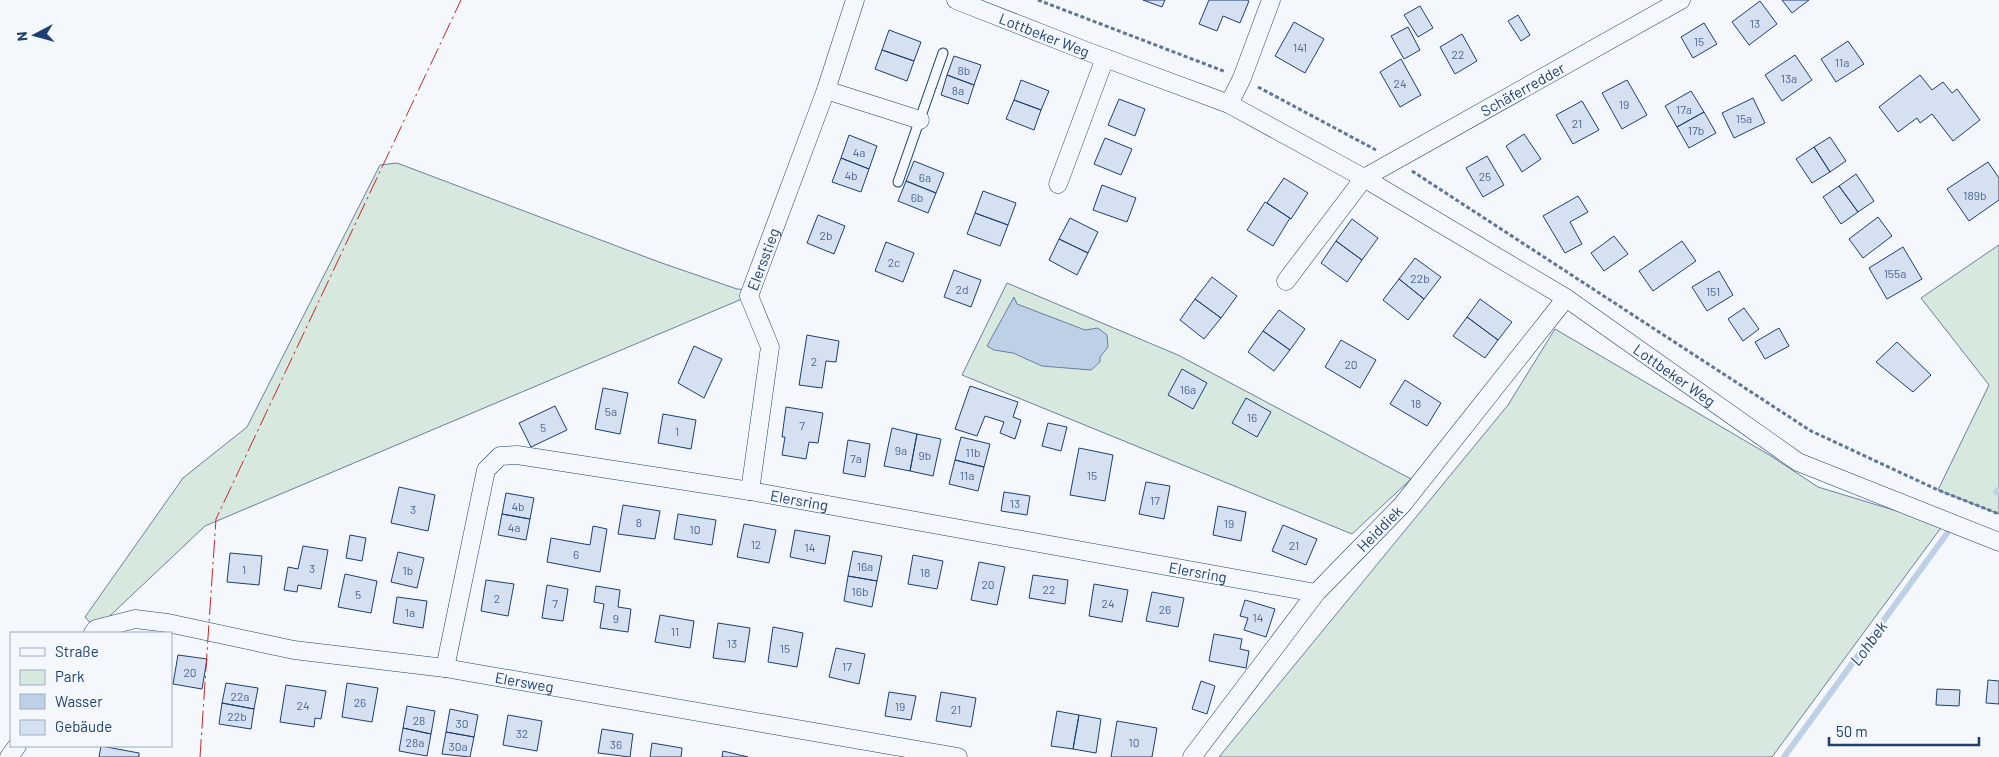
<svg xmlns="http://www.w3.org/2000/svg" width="1999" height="757" font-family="Barlow,sans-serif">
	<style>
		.green { fill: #d7e8df; stroke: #687fa3 }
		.water { fill: #bed0e5; stroke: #687fa3 }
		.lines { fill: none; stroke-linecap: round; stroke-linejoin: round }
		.stream { stroke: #bed0e5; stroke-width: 6 }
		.building { fill: #d5e0f0; stroke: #1d3f73 }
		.service-casing { stroke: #1d3f73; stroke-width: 11 }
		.minor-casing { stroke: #1d3f73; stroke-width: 19 }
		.path { stroke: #5e769c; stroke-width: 3; stroke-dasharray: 4 2.5; stroke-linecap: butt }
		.service { stroke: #f4f7fb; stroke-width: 9 }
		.minor { stroke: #f4f7fb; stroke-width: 18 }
		.power { stroke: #c62828; stroke-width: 1; stroke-dasharray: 18 4 2.5 4; stroke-linecap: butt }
		.labels { text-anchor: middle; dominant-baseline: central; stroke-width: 4; stroke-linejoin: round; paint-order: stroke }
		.number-label { font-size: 12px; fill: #4b6792 }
		.street-label { font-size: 15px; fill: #1d3f73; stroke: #f4f7fb }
		.water-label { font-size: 16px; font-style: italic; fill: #1d3f73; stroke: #f4f7fb }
	</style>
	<rect width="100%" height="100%" fill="#f4f7fb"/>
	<path class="green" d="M397 163 659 262 737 289 751 290 749 296 205 526 96 629 85 617 183 478 247 427 380 165Z
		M1999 245V514L1938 490 1989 385 1921 298Z
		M1007 283 1178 355 1411 479 1352 534 962 375Z
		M1555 329 1771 456 1818 487 1943 525 1772 757H1219L1508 405Z"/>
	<path class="water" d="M1014 297 1017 304 1085 330 1098 328 1107 335 1108 347 1100 357V362L1091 370 1042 366 1013 353 994 350 987 346Z"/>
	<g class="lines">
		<path class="stream" d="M1996 492 1999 490
			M1784 757 1951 528"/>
	</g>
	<path class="building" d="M1143 0H1165L1162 7Z
		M1209 0H1247L1249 1 1240 23 1223 16 1217 31 1199 24Z
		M1782 0H1809L1792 13Z
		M1760 1 1777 24 1749 45 1732 22Z
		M1420 6 1433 28 1418 37 1404 15Z
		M1518 15 1530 35 1521 41 1508 21Z
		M1294 22 1324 39 1305 73 1275 56Z
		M1704 23 1717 44 1693 58 1681 37Z
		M1408 27 1420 50 1404 59 1391 36Z
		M889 30 921 42 914 61 882 50Z
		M1462 34 1477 61 1455 74 1440 47Z
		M1848 41 1864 64 1836 82 1821 59Z
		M882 50 914 61 907 81 875 69Z
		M1795 55 1812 80 1782 101 1765 75Z
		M954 56 981 65 974 85 947 75Z
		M1401 59 1421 95 1400 107 1380 72Z
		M947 75 974 85 968 104 941 95Z
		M1920 75 1932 90 1943 82 1952 93 1957 89 1980 120 1953 141 1932 114 1920 123 1917 118 1898 132 1879 107Z
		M1021 80 1049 91 1041 110 1014 100Z
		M1627 80 1647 115 1622 129 1602 93Z
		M1691 91 1704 112 1677 127 1665 106Z
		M1753 98 1765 123 1734 138 1722 113Z
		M1119 99 1145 109 1135 136 1108 125Z
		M1014 100 1041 110 1034 130 1006 119Z
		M1582 101 1599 130 1573 144 1556 115Z
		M1704 112 1716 133 1689 148 1677 127Z
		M1524 134 1541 159 1522 172 1506 146Z
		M849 135 877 146 869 169 841 158Z
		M1830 137 1846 161 1830 172 1814 147Z
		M1105 138 1132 149 1121 175 1094 164Z
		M1814 147 1830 172 1812 183 1796 159Z
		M1487 156 1504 185 1483 197 1466 168Z
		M841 158 869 169 861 192 832 182Z
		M914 161 944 173 936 193 906 181Z
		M1988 162 1999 178V200L1969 221 1947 189Z
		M1856 174 1874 201 1858 212 1839 186Z
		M1284 178 1308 193 1291 219 1267 203Z
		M906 181 936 193 928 213 898 201Z
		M1102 185 1136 198 1127 222 1093 210Z
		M1839 186 1858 212 1841 224 1823 197Z
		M983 191 1016 203 1008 225 975 213Z
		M1578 196 1588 212 1570 222 1582 244 1565 253 1543 216Z
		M1265 202 1290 218 1273 246 1247 230Z
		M975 213 1008 225 1000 246 967 234Z
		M818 215 845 226 834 254 807 243Z
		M1878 217 1892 236 1863 258 1849 239Z
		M1070 218 1098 232 1088 253 1059 239Z
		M1352 219 1378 238 1362 260 1336 241Z
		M1614 236 1628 254 1604 271 1591 253Z
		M1059 239 1088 253 1077 275 1049 260Z
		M1336 241 1362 260 1347 282 1321 263Z
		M1682 241 1696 261 1653 291 1639 271Z
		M886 242 914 253 903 282 875 271Z
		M1903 247 1922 279 1887 299 1869 268Z
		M1415 258 1441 277 1424 299 1399 279Z
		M954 270 981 280 971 307 944 297Z
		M1719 271 1733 295 1707 311 1692 287Z
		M1212 277 1237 296 1221 318 1195 299Z
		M1399 279 1424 299 1408 320 1383 300Z
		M1195 299 1221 318 1204 339 1180 320Z
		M1480 299 1512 322 1498 340 1467 317Z
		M1744 308 1759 329 1743 341 1728 319Z
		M1279 310 1305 329 1290 350 1263 331Z
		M1467 317 1498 340 1485 358 1453 336Z
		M1779 328 1789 346 1765 359 1755 342Z
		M1263 331 1290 350 1274 371 1248 352Z
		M807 335 839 341 836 362 826 361 822 388 799 385Z
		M1341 340 1376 360 1360 388 1325 367Z
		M1897 342 1931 375 1913 392 1876 362Z
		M694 346 722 359 704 398 678 383Z
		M1182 369 1207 383 1193 409 1168 395Z
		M1405 380 1441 403 1427 426 1390 404Z
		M970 386 1018 402 1013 417 1021 420 1015 439 1000 433 1004 422 985 416 977 436 955 429Z
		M603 388 628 393 620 434 595 429Z
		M1246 398 1271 412 1257 437 1232 423Z
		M555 406 567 430 531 447 519 423Z
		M786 407 823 413 818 443 809 442 806 459 782 455 785 437H782Z
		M663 414 696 420 691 449 658 443Z
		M1048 423 1067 427 1061 451 1042 446Z
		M892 428 917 434 910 471 884 466Z
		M917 434 941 439 933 476 910 471Z
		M961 437 990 444 984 467 955 460Z
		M848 440 870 444 865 477 843 473Z
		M1079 448 1113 455 1105 501 1070 495Z
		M955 460 984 467 978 491 949 484Z
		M1146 482 1170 486 1164 519 1139 514Z
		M399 487 435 495 428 531 391 523Z
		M1004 492 1030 496 1027 515 1001 511Z
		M506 493 534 498 530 519 502 514Z
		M623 505 660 511 655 539 618 534Z
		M1218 506 1246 512 1241 541 1213 535Z
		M502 514 530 519 526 540 498 535Z
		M678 514 716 520 712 545 674 539Z
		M744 524 776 530 769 563 737 557Z
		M1283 525 1317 539 1306 565 1272 551Z
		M593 526 607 529 600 572 547 562 551 538 590 545Z
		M795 530 830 536 825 564 790 557Z
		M350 535 366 538 362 561 346 558Z
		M303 546 328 550 321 589 298 585 297 592 284 590 288 567 298 569Z
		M853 551 882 556 877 581 848 576Z
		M398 552 424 558 417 588 391 582Z
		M230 553 262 556 259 585 227 582Z
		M913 555 943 561 937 589 908 584Z
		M979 562 1005 567 997 605 971 600Z
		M345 574 377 581 371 613 338 607Z
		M1033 575 1068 580 1065 604 1029 598Z
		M848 576 877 581 872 607 844 601Z
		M486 580 514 584 508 616 481 611Z
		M1094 584 1128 590 1122 622 1089 616Z
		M547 585 568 589 563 621 542 618Z
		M596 586 620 590 618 607 631 609 628 632 600 628 604 604 594 602Z
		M1152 592 1184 598 1178 627 1146 621Z
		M397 597 427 601 423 628 393 623Z
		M1245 600 1275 609 1266 637 1244 630 1248 618 1240 616Z
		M660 615 694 621 690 648 655 642Z
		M718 623 750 628 745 662 713 658Z
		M773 627 803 633 797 667 768 662Z
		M1214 634 1242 639 1240 649 1249 651 1246 668 1209 661Z
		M836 648 865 654 859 684 829 677Z
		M178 655 207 659 202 689 173 684Z
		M1988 680 1999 681V704L1986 703Z
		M1201 681 1215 686 1207 714 1192 709Z
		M226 683 258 688 254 709 222 703Z
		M347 683 378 688 372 722 342 717Z
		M286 685 326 691 321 719 315 718 314 727 280 722Z
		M1937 689 1960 690 1959 706 1936 705Z
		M889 692 916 696 911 720 885 716Z
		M941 692 976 698 971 727 936 721Z
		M222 703 254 709 251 729 219 724Z
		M407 706 435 711 431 734 403 728Z
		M450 709 478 715 474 737 446 732Z
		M1057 711 1079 715 1073 749 1051 746Z
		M508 715 542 721 537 751 503 745Z
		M1079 715 1101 719 1096 753 1073 749Z
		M1117 721 1157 728 1152 757H1111Z
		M403 728 431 734 427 756 399 751Z
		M602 729 633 734 630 757 598 753Z
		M446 732 474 737 470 757 442 754Z
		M652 743 682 748 681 757H650Z
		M101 746 139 753V757H99Z
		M723 751 748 757H722Z"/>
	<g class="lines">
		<defs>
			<path id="service" d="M898 182 943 53"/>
			<g id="minor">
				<path id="s1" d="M956 0 1086 51 1229 104 1364 178 1566 298 1798 462 1999 542"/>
				<path d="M826 90 920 120"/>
				<path d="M1229 104 1242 78 1271 0"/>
				<path d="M1058 184 1105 58"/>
				<path id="s2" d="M1286 281 1364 178 1681 0"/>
				<path id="s3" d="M750 491 770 347 749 296 826 90 855 0"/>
				<path id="s4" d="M93 633 96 629 135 619 168 623 294 650 445 668 958 757"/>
				<path id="s5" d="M445 668 486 470 500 456 517 455 750 491 1316 593"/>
				<path d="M9 757 17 746"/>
				<path id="s6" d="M1192 757 1316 593 1402 505 1566 298"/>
			</g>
		</defs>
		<use href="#service" class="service-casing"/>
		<use href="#minor" class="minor-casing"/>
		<path class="path" d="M1038 0 1226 72
			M1258 87 1376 150
			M1412 171 1811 431 1938 490 1999 514"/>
		<use href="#service" class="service"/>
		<use href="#minor" class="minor"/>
		<path class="power" d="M200 757 216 519 461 0"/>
	</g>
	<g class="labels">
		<g class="number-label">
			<text x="1755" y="23">13</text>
			<text x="1699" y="41">15</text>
			<text x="1300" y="47">141</text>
			<text x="1458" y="54">22</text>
			<text x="1842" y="62">11a</text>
			<text x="964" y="70">8b</text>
			<text x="1789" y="78">13a</text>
			<text x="1400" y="83">24</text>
			<text x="958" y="90">8a</text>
			<text x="1624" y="104">19</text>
			<text x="1684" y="109">17a</text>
			<text x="1744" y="118">15a</text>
			<text x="1577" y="123">21</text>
			<text x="1696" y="130">17b</text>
			<text x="859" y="152">4a</text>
			<text x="851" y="175">4b</text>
			<text x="1485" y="176">25</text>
			<text x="925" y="177">6a</text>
			<text x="1975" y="195">189b</text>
			<text x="917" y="197">6b</text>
			<text x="826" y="235">2b</text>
			<text x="894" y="262">2c</text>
			<text x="1895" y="273">155a</text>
			<text x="1420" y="278">22b</text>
			<text x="962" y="289">2d</text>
			<text x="1713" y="291">151</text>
			<text x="814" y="361">2</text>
			<text x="1351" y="364">20</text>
			<text x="1188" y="389">16a</text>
			<text x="1416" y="403">18</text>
			<text x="611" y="411">5a</text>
			<text x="1252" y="417">16</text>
			<text x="802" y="425">7</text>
			<text x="543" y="427">5</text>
			<text x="677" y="431">1</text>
			<text x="901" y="450">9a</text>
			<text x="973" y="452">11b</text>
			<text x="925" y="455">9b</text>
			<text x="856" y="458">7a</text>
			<text x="967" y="475">11a</text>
			<text x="1092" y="475">15</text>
			<text x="1155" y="500">17</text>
			<text x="1015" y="503">13</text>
			<text x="518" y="506">4b</text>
			<text x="413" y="509">3</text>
			<text x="639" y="522">8</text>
			<text x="1229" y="523">19</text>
			<text x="514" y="527">4a</text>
			<text x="695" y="529">10</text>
			<text x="756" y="544">12</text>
			<text x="1294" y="545">21</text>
			<text x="810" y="547">14</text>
			<text x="576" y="554">6</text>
			<text x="865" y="566">16a</text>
			<text x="312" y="568">3</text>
			<text x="244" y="569">1</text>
			<text x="408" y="570">1b</text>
			<text x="925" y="572">18</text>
			<text x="988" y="584">20</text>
			<text x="1049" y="589">22</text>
			<text x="860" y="591">16b</text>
			<text x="358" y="594">5</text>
			<text x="497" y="598">2</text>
			<text x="555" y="603">7</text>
			<text x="1108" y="603">24</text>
			<text x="1165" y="609">26</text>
			<text x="410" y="612">1a</text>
			<text x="1258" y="617">14</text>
			<text x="616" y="618">9</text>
			<text x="675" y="631">11</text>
			<text x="732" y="643">13</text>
			<text x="785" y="648">15</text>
			<text x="847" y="666">17</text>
			<text x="190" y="672">20</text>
			<text x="240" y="696">22a</text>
			<text x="360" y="702">26</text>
			<text x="303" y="705">24</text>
			<text x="900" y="706">19</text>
			<text x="956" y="709">21</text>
			<text x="237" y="716">22b</text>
			<text x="419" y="720">28</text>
			<text x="462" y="723">30</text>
			<text x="522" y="733">32</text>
			<text x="415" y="742">28a</text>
			<text x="1134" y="742">10</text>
			<text x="616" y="744">36</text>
			<text x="458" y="746">30a</text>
		</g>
		<g class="street-label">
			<text stroke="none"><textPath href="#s1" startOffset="95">Lottbeker Weg</textPath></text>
			<text stroke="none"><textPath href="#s2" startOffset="311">Schäferredder</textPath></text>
			<text stroke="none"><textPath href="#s3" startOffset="240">Elersstieg</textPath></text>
			<text stroke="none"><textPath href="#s1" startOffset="814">Lottbeker Weg</textPath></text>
			<text stroke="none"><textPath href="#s5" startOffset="525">Elersring</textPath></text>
			<text stroke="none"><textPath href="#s6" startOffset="296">Heiddiek</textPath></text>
			<text stroke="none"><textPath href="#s5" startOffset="930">Elersring</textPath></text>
			<text stroke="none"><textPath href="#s4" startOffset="440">Elersweg</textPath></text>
		</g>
		<g class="water-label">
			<text transform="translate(1868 643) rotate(-54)">Lohbek</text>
		</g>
	</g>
	<rect x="10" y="632" width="162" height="115" fill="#f4f7fb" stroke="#9eadc5"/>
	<rect x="20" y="648" width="25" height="8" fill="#f4f7fb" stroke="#9eadc5"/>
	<text x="55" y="657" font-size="15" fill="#1d3f73">Straße</text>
	<rect x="20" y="670" width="25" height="15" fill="#d7e8df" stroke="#9eadc5"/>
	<text x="55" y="682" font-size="15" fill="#1d3f73">Park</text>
	<rect x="20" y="694" width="25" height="15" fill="#bed0e5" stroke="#9eadc5"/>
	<text x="55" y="707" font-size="15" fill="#1d3f73">Wasser</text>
	<rect x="20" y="720" width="25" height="15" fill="#d5e0f0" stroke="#9eadc5"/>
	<text x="55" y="732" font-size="15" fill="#1d3f73">Gebäude</text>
	<g transform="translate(35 35) rotate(264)" stroke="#f4f7fb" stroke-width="4" paint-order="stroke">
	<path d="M0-4L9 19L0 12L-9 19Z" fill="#1d3f73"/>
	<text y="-8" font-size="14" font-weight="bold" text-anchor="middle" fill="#1d3f73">N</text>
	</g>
	<path d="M1829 737v8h150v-8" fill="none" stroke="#1d3f73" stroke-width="2.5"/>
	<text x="1836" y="737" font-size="15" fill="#1d3f73" stroke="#f4f7fb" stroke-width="4" paint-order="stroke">50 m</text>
</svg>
